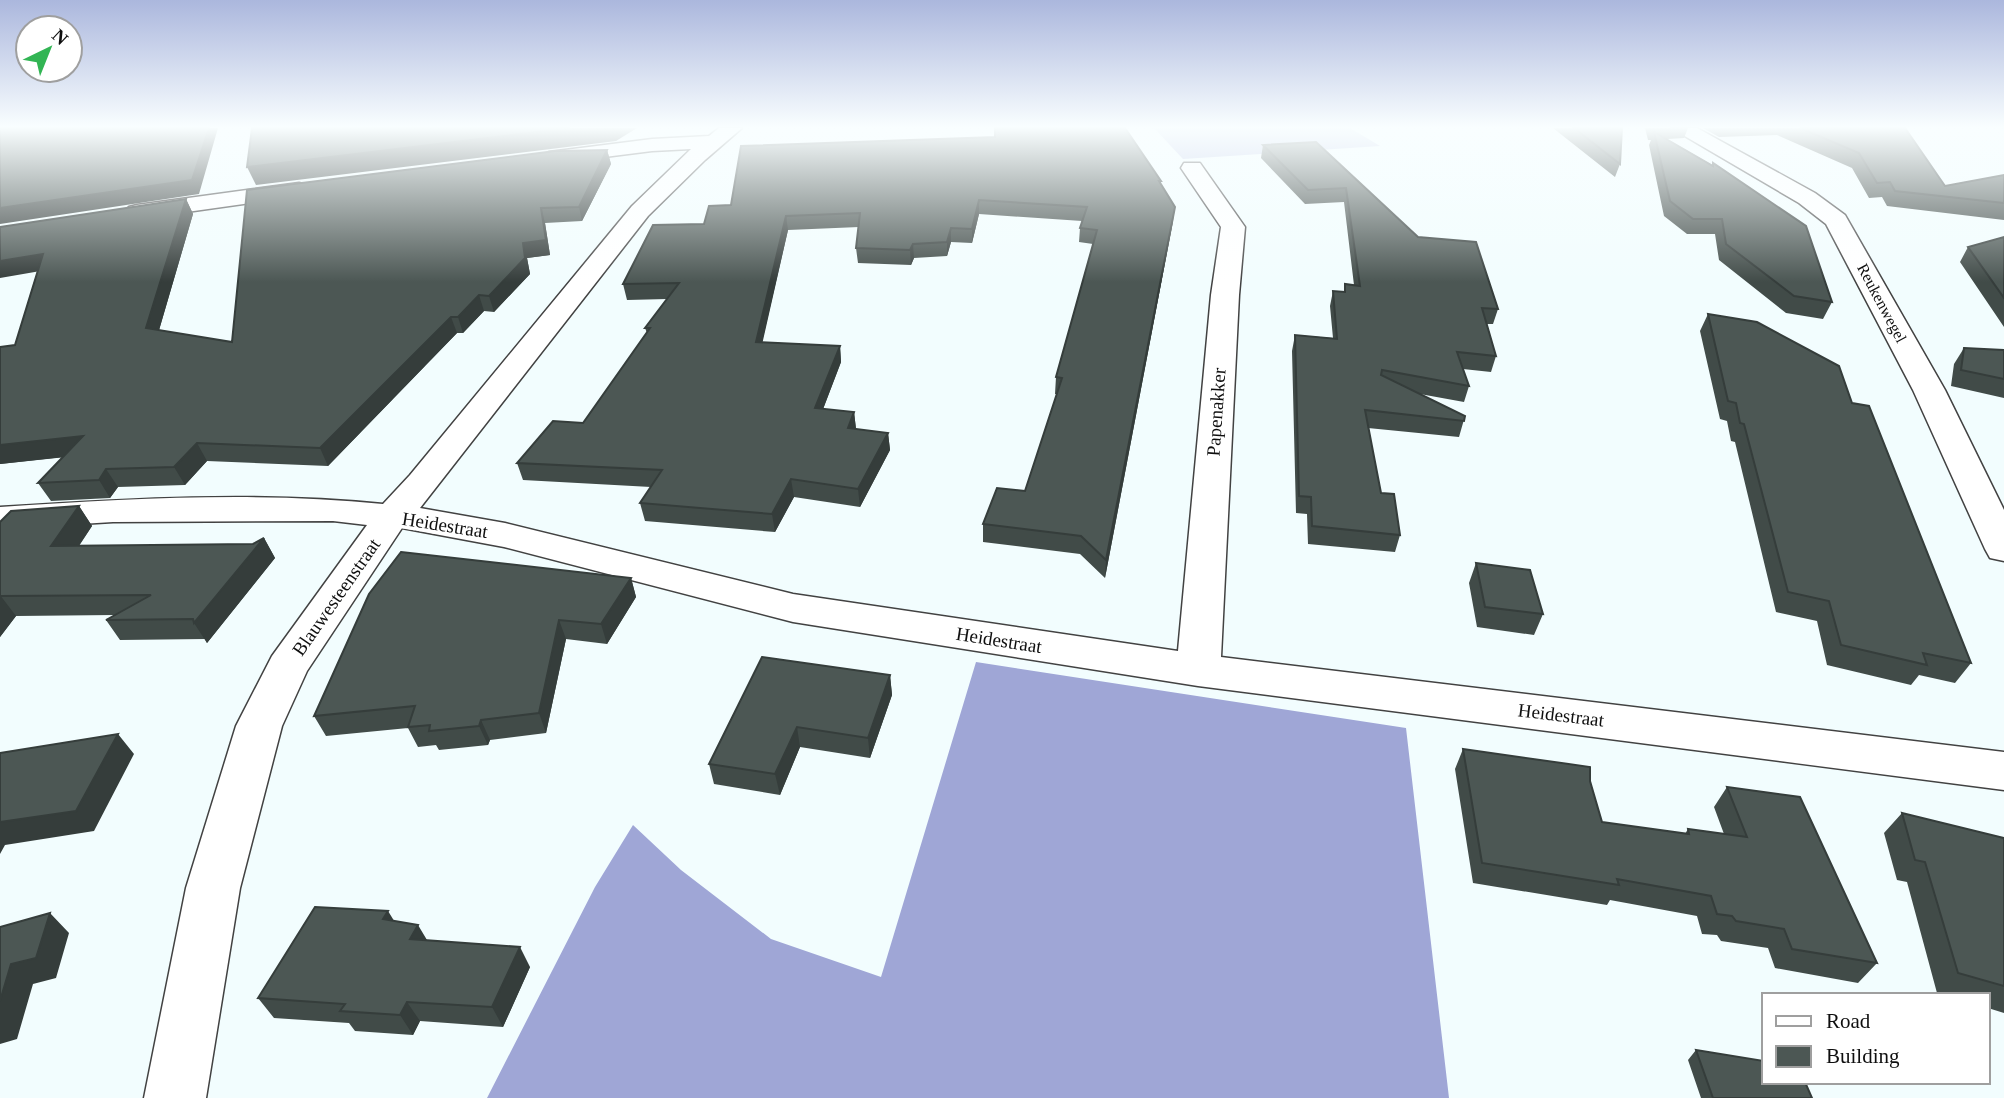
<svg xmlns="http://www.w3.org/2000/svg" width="2004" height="1098" font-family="'Times New Roman',serif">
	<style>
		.green { fill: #bec6e6 }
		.forest { fill: #9fa6d6 }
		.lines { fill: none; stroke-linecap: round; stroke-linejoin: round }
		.street-casing { stroke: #424242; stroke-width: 3 }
		.street { fill: #fff; fill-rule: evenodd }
		.wall { fill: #414b48 }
		.shaded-wall { fill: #353d3b }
		.building { fill: #4c5754; stroke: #353d3b; stroke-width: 2 }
		.labels { text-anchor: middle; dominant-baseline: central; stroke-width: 7; stroke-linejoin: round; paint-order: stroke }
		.far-street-label { font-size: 16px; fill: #0f0f0f; stroke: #fff }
		.street-label { font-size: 19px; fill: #0f0f0f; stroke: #fff }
	</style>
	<rect width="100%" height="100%" fill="#f2fdfe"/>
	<path class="green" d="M1154 128H1350L1380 146 1183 159Z"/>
	<path class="forest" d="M976 662 1406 728 1449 1098H487L595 887 633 825 681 870 771 939 881 977Z"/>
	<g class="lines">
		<defs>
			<path id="street" d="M719 128H742L705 160 648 216 420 508 505 523 793 594 1178 651 1211 295 1221 227 1181 168 1184 163H1200L1245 227 1239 295 1221 657 2004 752V790L1198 686 793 622 504 547 402 528 307 671 282 726 240 888 206 1098H144L186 888 236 726 272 656 367 525 333 521 113 522 0 529V507C126 499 257 491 383 504L410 475 632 206 691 149 652 151 557 163 549 162 546 157 549 152 652 139 709 136Z
				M1671 128H1697L1815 193 1845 215 1945 390 2004 510V561L1990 558 1985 549 1913 390 1826 224 1799 203Z
				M299 183 307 185 310 190 307 195 137 219 129 217 125 212 129 207 137 205Z"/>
		</defs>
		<use href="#street" class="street-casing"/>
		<use href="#street" class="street"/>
	</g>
	<path class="wall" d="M1553 128H1622L1620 164 1615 177Z
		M1645 128H1688L1684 138 1667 139 1712 165 1713 163 1832 302 1823 319 1786 313 1719 260 1715 234H1687L1664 216 1649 145 1651 140H1648Z
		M1703 128H1905L1945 186 2004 175V220L1887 206 1882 197 1869 198 1852 168 1777 135 1719 137Z
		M1316 142 1418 237 1498 309 1493 324H1487L1496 356 1491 372 1463 369 1469 386 1464 402 1420 394 1465 416 1459 437 1368 428 1381 493 1400 535 1395 552 1308 544 1307 514 1296 513 1292 351 1295 335 1333 338 1330 306 1333 291 1344 292 1345 284 1354 285 1344 202 1305 204 1261 158 1263 145Z
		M607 150 611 164 582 221 545 223 550 255 527 258 530 274 494 312 484 311 463 333H457L328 466 207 461 185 485 118 487 110 498 51 501 38 483 63 457 0 464V347L15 345 37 272 186 199 193 214 159 330 232 342Z
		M1161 181V185L1173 221 1105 578 1080 554 983 542V524L1025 491 1057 394H1055L1056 377 1093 244 1079 242 1080 228 1082 221 979 214 972 243 951 242 947 256 914 258 911 265 858 263 856 248 859 227 788 230 762 342 840 346 841 362 823 409 854 412 856 429 888 433 890 450 860 507 794 497 775 532 645 521 640 503 651 487 523 480 517 463 583 423 647 333 645 328 667 299 627 300 623 284 704 224 709 206Z
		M2004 237V327L1960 262 1968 247Z
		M1708 314 1852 403 1971 663 1955 683 1919 675 1911 685 1827 665 1817 621 1776 612 1735 442 1731 441 1727 421 1720 419 1700 331Z
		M1964 348 2004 350V398L1951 386 1954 364Z
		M79 506 92 526 79 546 253 544 264 538 275 558 207 643 205 639 120 640 106 620 114 615 16 616 0 637V522Z
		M1476 563 1543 614 1534 635 1477 627 1469 583Z
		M631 578 636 597 607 644 566 639 546 733 490 740 488 745 439 750 436 745 418 747 408 728 326 736 314 716Z
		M890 675 892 695 870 758 800 747 780 795 714 784 709 764Z
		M1463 749 1590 781 1602 822 1685 834 1688 829 1724 834 1714 807 1727 787 1877 963 1858 983 1775 968 1768 948 1721 941 1717 935 1702 934 1697 916 1610 900 1607 905 1473 883 1455 769Z
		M1902 813 2004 838V1013L1988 1008V995H1944L1937 993 1907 882 1897 880 1884 833Z
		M394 921 427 941 530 967 503 1027 420 1021 413 1035 355 1031 349 1023 274 1018 258 998Z
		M1696 1050 1812 1098H1701L1688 1060Z"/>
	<path class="shaded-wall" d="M209 128H218L199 194 0 224V208Z
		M570 128H637L616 141 256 185 247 167Z
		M607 150 611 164 582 221 579 207Z
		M186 199 193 214 155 344 146 328Z
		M979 200V214L972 243V229Z
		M1175 207 1173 221 1105 578 1106 560Z
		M541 208 545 223 550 255 527 258 530 274 494 312 489 296 523 243Z
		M786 216 788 230 759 358 756 342Z
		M951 228V242L947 256V242Z
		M913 244 914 258 911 265 910 250Z
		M43 254 52 269 0 278V261Z
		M479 295 484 311 463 333 458 317Z
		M451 317 457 333 328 466 320 448Z
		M840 346 841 362 817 425 815 408Z
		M854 412 856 429 848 428Z
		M888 433 890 450 860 507 858 489Z
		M83 436 94 454 0 464V445Z
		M197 443 207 461 185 485 174 467Z
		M106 469 118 487 110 498 99 480Z
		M791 479 794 497 775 532 772 514Z
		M79 506 92 526 65 566 51 546Z
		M264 538 275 558 207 643 194 623Z
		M631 578 636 597 607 644 601 624Z
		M0 595 16 616 0 637Z
		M559 620 566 639 546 733 539 713Z
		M890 675 892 695 870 758 868 738Z
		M481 720 490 740 488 745 479 726Z
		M797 727 800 747 780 795 775 774Z
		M118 734 134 754 94 831 5 845 0 854V822Z
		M388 911 401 932 383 919Z
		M50 913 69 933 56 978 33 984 17 1039 0 1044V1001L11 964Z
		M418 925 430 945 410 939Z
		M520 947 530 967 503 1027 492 1007Z
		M407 1002 420 1021 413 1035 400 1015Z"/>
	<path class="building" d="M0 128H209L192 180 0 208Z
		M252 128H570L247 167Z
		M995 128H1125L1161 181H1159L1175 207 1106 560 1081 536 983 524 997 488 1025 491 1062 378 1056 377 1097 230 1080 228 1087 207 979 200 972 229 951 228 947 242 913 244 910 250 856 248 860 213 786 216 756 342 840 346 815 408 854 412 848 428 888 433 858 489 791 479 772 514 640 503 662 470 517 463 553 421 583 423 650 328H645L679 283 623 284 653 225 704 224 709 206 731 205 741 146 995 137Z
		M1574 128H1622L1620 164Z
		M1800 128H1905L1945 186 2004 175V203L1895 191 1890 182 1877 183 1859 153Z
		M1654 132 1713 166V163L1806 226 1832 302 1794 296 1726 244 1722 219H1693L1670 201Z
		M1316 142 1418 237 1476 242 1498 309 1482 308 1496 356 1457 352 1469 386 1382 370 1381 375 1465 416 1464 421 1365 410 1381 493 1394 494 1400 535 1312 526 1311 497 1299 496 1295 335 1337 339 1333 291 1345 292V284L1360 286 1346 188 1308 190 1263 145Z
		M607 150 579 207 541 208 546 240 523 243 525 258 489 296 479 295 458 317H451L320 448 197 443 174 467 106 469 99 480 38 483 83 436 0 445V347L15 345 43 254 0 261V227L186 199 146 328 232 342 247 190 555 151Z
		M2004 237V298L1968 247Z
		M1708 314 1757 322 1839 366 1852 403 1869 406 1971 663 1923 653 1927 665 1841 645 1829 601 1788 592 1744 424 1740 423 1736 403 1728 401Z
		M1964 348 2004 350V379L1961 370Z
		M79 506 51 546 253 544 264 538 194 623 193 619 106 620 151 595 0 596V522L11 511Z
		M401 552 631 578 601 624 559 620 539 713 481 720 479 726 429 731 430 725 408 727 415 706 314 716 369 594Z
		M1476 563 1530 570 1543 614 1485 607Z
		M762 657 890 675 868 738 797 727 775 774 709 764Z
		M118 734 76 811 0 822V753Z
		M1463 749 1590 767V781L1602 822 1689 834 1688 829 1747 837 1727 787 1800 797 1877 963 1792 949 1784 929 1736 921 1732 916 1717 914 1711 896 1617 879 1619 885 1482 863Z
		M1902 813 2004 838V986L1958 973 1925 862 1915 860Z
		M315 907 388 911 383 919 418 925 410 939 520 947 492 1007 407 1002 400 1015 340 1011 345 1004 258 998Z
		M50 913 36 958 11 964 0 1001V927Z
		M1696 1050 1764 1061V1082H1805L1812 1098H1713Z"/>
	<linearGradient id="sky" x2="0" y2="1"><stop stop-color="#abb7dd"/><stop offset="0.45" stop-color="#f9feff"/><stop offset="1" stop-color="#f9feff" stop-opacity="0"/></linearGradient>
	<rect width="2004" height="282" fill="url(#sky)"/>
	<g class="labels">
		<g class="far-street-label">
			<text transform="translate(1882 303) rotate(62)">Reukenwegel</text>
		</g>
		<g class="street-label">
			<text transform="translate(1216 412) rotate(-86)">Papenakker</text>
			<text transform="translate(445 525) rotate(9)">Heidestraat</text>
			<text transform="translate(336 597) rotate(-55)">Blauwesteenstraat</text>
			<text transform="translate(999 640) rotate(9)">Heidestraat</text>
			<text transform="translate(1561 715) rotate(7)">Heidestraat</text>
		</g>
	</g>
	<rect x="1762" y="993" width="228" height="91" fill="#ffffff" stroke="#9f9f9f" stroke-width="2"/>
	<rect x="1776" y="1016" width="35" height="10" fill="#ffffff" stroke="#9f9f9f" stroke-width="2"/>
	<text x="1826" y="1028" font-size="21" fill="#0f0f0f">Road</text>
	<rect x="1776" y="1046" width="35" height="21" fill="#4c5754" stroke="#9f9f9f" stroke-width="2"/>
	<text x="1826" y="1063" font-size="21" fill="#0f0f0f">Building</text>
	<g transform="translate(49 49) rotate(43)"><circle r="33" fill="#ffffff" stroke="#9f9f9f" stroke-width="2"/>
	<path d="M0-5L12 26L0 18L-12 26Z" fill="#32b554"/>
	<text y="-10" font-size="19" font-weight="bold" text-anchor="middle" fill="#0f0f0f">N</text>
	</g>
</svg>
